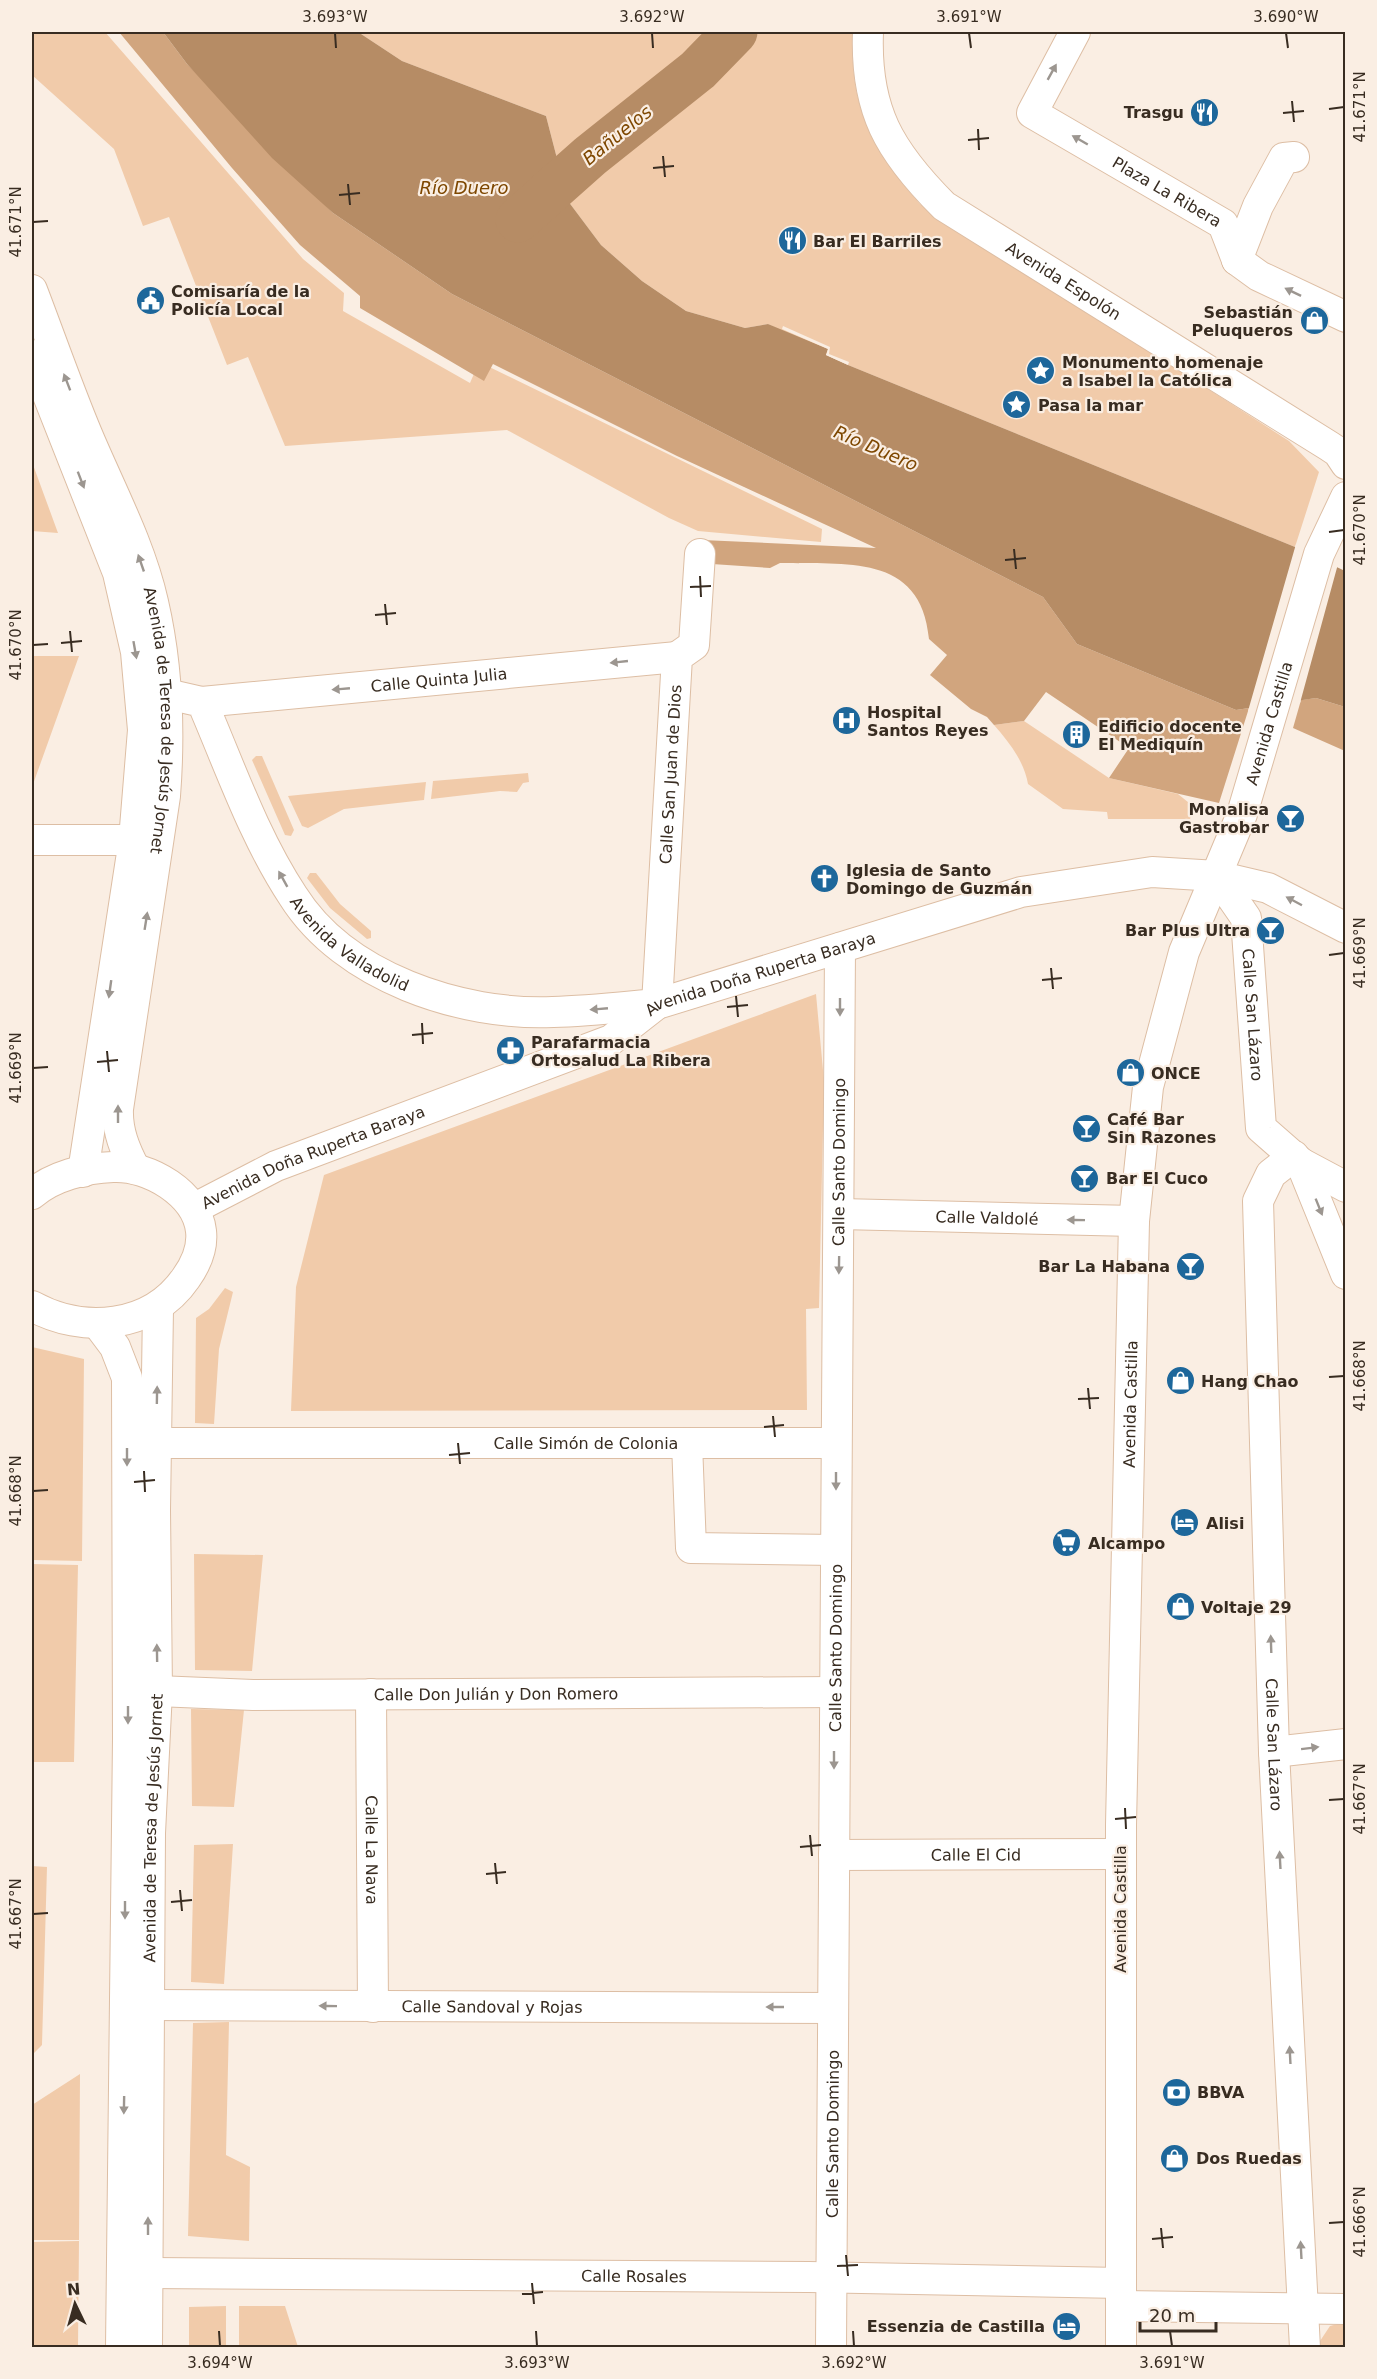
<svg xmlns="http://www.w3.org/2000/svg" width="1377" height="2379" font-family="'DejaVu Sans',sans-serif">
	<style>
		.green { fill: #f1cbaa }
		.forest { fill: #d1a57e }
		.water { fill: #b68c65 }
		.pier { fill: #faeee3 }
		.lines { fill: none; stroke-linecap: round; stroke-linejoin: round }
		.river { stroke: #b68c65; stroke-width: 45 }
		.minor-casing { stroke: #ddbea4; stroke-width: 32 }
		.minor { stroke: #fff; stroke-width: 30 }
		.oneway { fill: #9c9690 }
		.ticks { fill: none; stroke: #382c21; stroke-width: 2 }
		.labels { text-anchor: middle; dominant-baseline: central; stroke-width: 4.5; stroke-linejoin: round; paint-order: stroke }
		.poi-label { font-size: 16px; font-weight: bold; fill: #382c21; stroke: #faeee3; text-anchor: start }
		.street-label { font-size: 16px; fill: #382c21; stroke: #faeee3 }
		.water-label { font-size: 18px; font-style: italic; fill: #7e4700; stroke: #faeee3 }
		.neatline { fill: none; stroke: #382c21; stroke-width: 2 }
		.ticks-label { font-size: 15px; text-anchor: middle; fill: #382c21 }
	</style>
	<rect width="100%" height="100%" fill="#faeee3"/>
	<path class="green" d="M32 32H105L303 259 344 293 343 311 470 383 479 362 822 529 821 542 698 531 669 518 507 430 285 446 248 357 227 365 169 217 143 226 114 149 32 75Z
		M358 32H853C849 107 872 148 920 204L1289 441 1319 472 1295 547 848 365 768 324 745 328 686 311 642 281 601 245 568 201 546 116 402 61Z
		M32 462 58 533 32 531Z
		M32 656H79L32 787Z
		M1024 721 1109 778 1178 794 1194 807 1190 819H1108L1107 812 1063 809 1028 784C1024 761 1009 742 994 725Z
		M256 756H262L294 830 291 836 285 835 252 760Z
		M528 773 529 782 523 783 517 792 500 791 431 799 433 781Z
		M426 782 424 800 344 809 308 828 302 826 288 796Z
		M310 873H316L340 904 371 931V938L367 939 330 908 307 878Z
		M816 994 824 1081 819 1308 806 1309 807 1410 291 1411 296 1287 324 1175Z
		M225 1288 233 1292 219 1349 214 1424 195 1423 196 1318 209 1309Z
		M32 1347 84 1359 82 1561 32 1560Z
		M194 1554 263 1555 252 1671 195 1670Z
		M32 1564 78 1565 74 1762H34L33 1776Z
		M191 1709 244 1710 234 1807 192 1806Z
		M233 1844 224 1984 191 1982 194 1845Z
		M32 1866 47 1867 42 2045 32 2055Z
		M229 2022 226 2155 250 2167 249 2241 188 2236 193 2023Z
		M80 2074 79 2240H32V2105Z
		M79 2241 78 2347H32V2242Z
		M226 2306V2347H189V2307Z
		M239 2306H285L298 2347H239Z
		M1345 2322V2347H1320V2341L1330 2326Z"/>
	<path class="forest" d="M119 32H163L187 64 333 213 452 294 1043 597 1077 644 1236 710 1249 708 1219 803 1109 778 1129 748 1046 692 1024 721 994 725 987 717 971 709 930 675 947 655 929 639C921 552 844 565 780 563L770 568 712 564 702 540 876 548 677 456 493 364 484 381 360 308V296L300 245 232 168Z
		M1316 698 1345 707V751L1293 728 1301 700Z"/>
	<path class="water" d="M163 32H358L402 61 546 116 568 201 601 245 642 281 686 311 745 328 768 324 828 349 826 355 848 365 1295 547 1345 571V707L1316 698 1236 710 1077 644 1043 597 452 294 333 213 272 158 187 64Z"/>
	<path class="pier" d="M783 326 830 347 829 354 849 362 848 365 826 355 828 349 782 329Z
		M1296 544 1338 564 1300 703 1248 711Z"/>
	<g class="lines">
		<path class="river" d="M518 220 590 156 698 70 735 32"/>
		<defs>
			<g id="minor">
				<path id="s1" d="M868 32C865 110 889 151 944 206L1329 446 1338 452 1346 464"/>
				<path id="s2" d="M1075 32 1032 113 1223 224 1237 260"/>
				<path d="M1237 260 1258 206 1284 158 1294 157"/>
				<path d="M1237 260 1259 276 1346 317"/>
				<path id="s3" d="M32 290C50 337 67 386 87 434 110 489 140 544 153 602 168 667 170 731 165 796L118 1109C117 1131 125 1150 135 1169"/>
				<path d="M32 355 118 573 136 652 143 730 134 840 83 1172"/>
				<path id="s4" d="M167 694 202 702C230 767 254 837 293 896 344 977 461 1016 553 1012 588 1011 623 1007 657 1004"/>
				<path id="s5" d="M202 702 677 657"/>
				<path d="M32 840H134"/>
				<path id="s6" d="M1217 876 1246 918 1261 1128 1301 1163 1346 1274"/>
				<path id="s7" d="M657 1004 677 657 694 645 700 554"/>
				<path id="s8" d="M1294 1156 1271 1174 1258 1201 1274 1752 1305 2348"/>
				<path d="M1301 1163 1346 1187"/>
				<path d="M32 1194C53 1176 85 1168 113 1167 149 1165 197 1194 201 1231 203 1248 196 1264 186 1278 151 1329 83 1334 32 1306"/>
				<path id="s9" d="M195 1208 276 1166 611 1040 657 1004 1021 892 1152 872 1217 876 1268 888 1346 928"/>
				<path id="s10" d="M840 1214 1134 1221"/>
				<path d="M97 1323 115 1347 127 1378 128 1739 121 2348"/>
				<path id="s11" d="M156 1443H836"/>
				<path d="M687 1443 691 1548 836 1550"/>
				<path id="s12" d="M157 1691 253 1695 835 1692"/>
				<path id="s13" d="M371 1694 373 2007"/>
				<path d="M1274 1752 1346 1744"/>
				<path id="s14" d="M834 1855 1120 1854"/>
				<path id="s15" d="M150 2005 833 2008"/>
				<path id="s16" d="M148 2273 809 2277 1121 2283"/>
				<path d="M1121 2306 1346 2309"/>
				<path id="s17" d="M147 2348 150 1833 157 1691 155 1510 158 1308"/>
				<path id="s18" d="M831 2348 840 948"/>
				<path id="s19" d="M1121 2348V1825L1134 1221 1148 1087 1184 952 1242 814 1319 554 1346 497"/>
			</g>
		</defs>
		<use href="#minor" class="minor-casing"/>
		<use href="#minor" class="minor"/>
	</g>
	<defs><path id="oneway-solid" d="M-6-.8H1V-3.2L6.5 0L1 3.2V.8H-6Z" transform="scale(1.5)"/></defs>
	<g class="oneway">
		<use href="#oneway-solid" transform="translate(1052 72) rotate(-61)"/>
		<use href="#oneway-solid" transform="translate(1080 140) rotate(-150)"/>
		<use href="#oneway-solid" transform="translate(1293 292) rotate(-154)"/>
		<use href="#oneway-solid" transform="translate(67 382) rotate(-111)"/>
		<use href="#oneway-solid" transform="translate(81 480) rotate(69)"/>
		<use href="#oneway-solid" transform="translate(141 563) rotate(-109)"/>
		<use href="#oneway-solid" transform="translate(135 650) rotate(80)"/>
		<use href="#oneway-solid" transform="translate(619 662) rotate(174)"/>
		<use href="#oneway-solid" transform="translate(341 689) rotate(175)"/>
		<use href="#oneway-solid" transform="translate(283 879) rotate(-119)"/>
		<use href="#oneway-solid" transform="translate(1294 901) rotate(-152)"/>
		<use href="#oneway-solid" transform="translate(146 921) rotate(-81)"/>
		<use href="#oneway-solid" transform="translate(110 989) rotate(98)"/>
		<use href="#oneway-solid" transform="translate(840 1007) rotate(90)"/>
		<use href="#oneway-solid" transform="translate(599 1009) rotate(175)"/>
		<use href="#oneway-solid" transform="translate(118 1114) rotate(-90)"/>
		<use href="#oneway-solid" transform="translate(1319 1207) rotate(68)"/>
		<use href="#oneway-solid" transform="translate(1076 1220) rotate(-179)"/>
		<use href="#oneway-solid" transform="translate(839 1265) rotate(91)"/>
		<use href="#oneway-solid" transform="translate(157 1395) rotate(-89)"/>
		<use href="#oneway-solid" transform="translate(127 1457) rotate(90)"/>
		<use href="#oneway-solid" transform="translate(836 1481) rotate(90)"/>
		<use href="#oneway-solid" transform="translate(1271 1644) rotate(-92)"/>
		<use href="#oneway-solid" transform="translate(157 1653) rotate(-91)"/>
		<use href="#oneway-solid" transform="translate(128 1715) rotate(90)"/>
		<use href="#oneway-solid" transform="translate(1310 1748) rotate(-7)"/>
		<use href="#oneway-solid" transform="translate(834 1760) rotate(90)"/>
		<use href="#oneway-solid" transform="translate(1280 1860) rotate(-93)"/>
		<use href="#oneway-solid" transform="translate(125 1910) rotate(90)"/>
		<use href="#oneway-solid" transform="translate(328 2006) rotate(-179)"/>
		<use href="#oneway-solid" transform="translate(775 2007) rotate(-180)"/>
		<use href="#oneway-solid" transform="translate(1290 2055) rotate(-93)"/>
		<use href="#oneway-solid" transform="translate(124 2105) rotate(91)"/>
		<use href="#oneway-solid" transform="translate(148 2226) rotate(-90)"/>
		<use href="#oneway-solid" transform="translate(1301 2250) rotate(-93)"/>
	</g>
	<path class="ticks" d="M335 33 336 48M652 33 653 48M969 33 971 48M1286 33 1288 48M1292 101 1294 122M1329 109 1344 107M1283 113 1304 111M978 129 979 150M968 140 989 138M663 156 665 177M653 168 674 166M348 184 350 205M339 195 360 193M33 222 48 221M1329 532 1344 530M1014 549 1016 569M1005 560 1026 558M700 576 701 597M690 587 711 586M385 604 387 625M375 615 396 613M70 631 72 652M61 643 82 641M33 645 48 644M1329 955 1344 953M1051 968 1053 989M1042 980 1062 978M736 996 738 1017M727 1007 748 1005M422 1023 423 1044M412 1035 433 1033M107 1051 109 1072M97 1062 118 1060M33 1068 48 1067M1329 1377 1344 1376M1088 1388 1090 1409M1078 1399 1099 1398M773 1416 775 1437M764 1427 784 1425M458 1443 460 1464M449 1455 470 1453M144 1471 145 1492M134 1482 155 1480M33 1491 48 1490M1329 1800 1344 1799M1125 1808 1126 1829M1115 1819 1136 1817M810 1835 812 1856M800 1847 821 1845M495 1863 497 1884M486 1874 506 1872M180 1890 182 1911M171 1902 192 1900M33 1914 48 1913M1329 2223 1344 2222M1161 2228 1163 2248M1152 2239 1173 2237M846 2255 848 2276M837 2266 858 2265M532 2283 534 2304M522 2294 543 2292M219 2331 220 2346M536 2331 537 2346M853 2331 854 2346M1170 2331 1172 2346"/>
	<defs>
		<symbol id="restaurant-disc" viewBox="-11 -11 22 22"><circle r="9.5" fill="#1d679b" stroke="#faeee3"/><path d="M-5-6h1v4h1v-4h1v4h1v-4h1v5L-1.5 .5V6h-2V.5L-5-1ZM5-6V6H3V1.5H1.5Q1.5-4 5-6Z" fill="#fff"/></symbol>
		<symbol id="civic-disc" viewBox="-11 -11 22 22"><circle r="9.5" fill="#1d679b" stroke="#faeee3"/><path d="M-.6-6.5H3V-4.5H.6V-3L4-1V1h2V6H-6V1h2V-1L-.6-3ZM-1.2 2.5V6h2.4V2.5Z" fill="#fff"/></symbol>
		<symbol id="shop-disc" viewBox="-11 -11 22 22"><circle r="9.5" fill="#1d679b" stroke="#faeee3"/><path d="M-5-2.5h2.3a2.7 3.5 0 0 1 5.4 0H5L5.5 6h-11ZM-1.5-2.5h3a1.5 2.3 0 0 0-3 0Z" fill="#fff"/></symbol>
		<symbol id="sight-disc" viewBox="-11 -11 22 22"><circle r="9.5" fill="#1d679b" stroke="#faeee3"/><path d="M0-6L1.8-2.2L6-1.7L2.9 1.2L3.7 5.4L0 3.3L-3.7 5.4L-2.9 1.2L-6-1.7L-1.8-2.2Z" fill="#fff"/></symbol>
		<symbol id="hospital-disc" viewBox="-11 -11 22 22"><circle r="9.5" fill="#1d679b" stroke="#faeee3"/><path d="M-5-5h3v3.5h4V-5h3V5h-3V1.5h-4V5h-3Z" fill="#fff"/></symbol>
		<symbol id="building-disc" viewBox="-11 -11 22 22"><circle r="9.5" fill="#1d679b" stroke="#faeee3"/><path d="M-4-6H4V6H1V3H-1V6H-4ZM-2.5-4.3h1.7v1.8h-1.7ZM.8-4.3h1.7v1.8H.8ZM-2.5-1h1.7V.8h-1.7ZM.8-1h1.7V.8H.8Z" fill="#fff"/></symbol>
		<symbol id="bar-disc" viewBox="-11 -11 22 22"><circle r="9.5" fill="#1d679b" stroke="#faeee3"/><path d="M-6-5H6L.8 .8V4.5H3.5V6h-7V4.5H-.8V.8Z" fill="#fff"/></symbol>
		<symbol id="church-disc" viewBox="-11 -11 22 22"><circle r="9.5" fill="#1d679b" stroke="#faeee3"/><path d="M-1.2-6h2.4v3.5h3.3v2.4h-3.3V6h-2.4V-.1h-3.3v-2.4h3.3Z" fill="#fff"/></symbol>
		<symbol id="pharmacy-disc" viewBox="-11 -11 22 22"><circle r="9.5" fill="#1d679b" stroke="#faeee3"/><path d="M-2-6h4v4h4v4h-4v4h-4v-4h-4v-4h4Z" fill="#fff"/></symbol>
		<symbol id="hotel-disc" viewBox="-11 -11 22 22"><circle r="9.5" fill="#1d679b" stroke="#faeee3"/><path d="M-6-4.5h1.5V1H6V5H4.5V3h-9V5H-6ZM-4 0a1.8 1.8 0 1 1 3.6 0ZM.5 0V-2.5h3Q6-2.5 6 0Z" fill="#fff"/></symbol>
		<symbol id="supermarket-disc" viewBox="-11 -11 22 22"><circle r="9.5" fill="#1d679b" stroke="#faeee3"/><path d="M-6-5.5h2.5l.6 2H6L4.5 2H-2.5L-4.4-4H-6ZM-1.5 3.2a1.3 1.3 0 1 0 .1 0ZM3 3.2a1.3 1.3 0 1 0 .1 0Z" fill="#fff"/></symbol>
		<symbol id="bank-disc" viewBox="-11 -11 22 22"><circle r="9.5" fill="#1d679b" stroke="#faeee3"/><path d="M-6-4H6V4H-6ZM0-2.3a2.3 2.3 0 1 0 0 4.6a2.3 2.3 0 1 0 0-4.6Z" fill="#fff"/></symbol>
	</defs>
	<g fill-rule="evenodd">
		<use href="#restaurant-disc" x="1188" y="96" width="33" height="33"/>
		<use href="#restaurant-disc" x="776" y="224" width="33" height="33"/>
		<use href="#civic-disc" x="134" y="284" width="33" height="33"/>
		<use href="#shop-disc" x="1298" y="304" width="33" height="33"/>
		<use href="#sight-disc" x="1024" y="354" width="33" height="33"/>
		<use href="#sight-disc" x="1000" y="388" width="33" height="33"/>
		<use href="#hospital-disc" x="830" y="704" width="33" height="33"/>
		<use href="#building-disc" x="1060" y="718" width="33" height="33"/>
		<use href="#bar-disc" x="1274" y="802" width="33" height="33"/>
		<use href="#church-disc" x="808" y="862" width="33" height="33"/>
		<use href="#bar-disc" x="1254" y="914" width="33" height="33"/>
		<use href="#pharmacy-disc" x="494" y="1034" width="33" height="33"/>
		<use href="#shop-disc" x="1114" y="1056" width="33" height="33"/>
		<use href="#bar-disc" x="1070" y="1112" width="33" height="33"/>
		<use href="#bar-disc" x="1068" y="1162" width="33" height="33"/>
		<use href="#bar-disc" x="1174" y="1250" width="33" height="33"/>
		<use href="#shop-disc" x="1164" y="1364" width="33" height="33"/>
		<use href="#hotel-disc" x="1168" y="1506" width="33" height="33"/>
		<use href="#supermarket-disc" x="1050" y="1526" width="33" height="33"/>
		<use href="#shop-disc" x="1164" y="1590" width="33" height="33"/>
		<use href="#bank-disc" x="1160" y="2076" width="33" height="33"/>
		<use href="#shop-disc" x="1158" y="2142" width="33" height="33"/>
		<use href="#hotel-disc" x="1050" y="2310" width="33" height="33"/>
	</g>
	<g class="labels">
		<g class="poi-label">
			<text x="1184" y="112" text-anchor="end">Trasgu</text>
			<text x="813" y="241">Bar El Barriles</text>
			<text x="171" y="291">Comisaría de la<tspan x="171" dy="18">Policía Local</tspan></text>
			<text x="1293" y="312" text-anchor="end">Sebastián<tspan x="1293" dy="18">Peluqueros</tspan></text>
			<text x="1062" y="362">Monumento homenaje<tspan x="1062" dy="18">a Isabel la Católica</tspan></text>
			<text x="1038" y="405">Pasa la mar</text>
			<text x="867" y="712">Hospital<tspan x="867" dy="18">Santos Reyes</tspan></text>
			<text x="1098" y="726">Edificio docente<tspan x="1098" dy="18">El Mediquín</tspan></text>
			<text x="1269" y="809" text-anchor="end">Monalisa<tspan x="1269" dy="18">Gastrobar</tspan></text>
			<text x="846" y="870">Iglesia de Santo<tspan x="846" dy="18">Domingo de Guzmán</tspan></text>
			<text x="1250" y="930" text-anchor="end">Bar Plus Ultra</text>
			<text x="531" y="1042">Parafarmacia<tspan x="531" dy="18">Ortosalud La Ribera</tspan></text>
			<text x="1151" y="1073">ONCE</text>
			<text x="1107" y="1119">Café Bar<tspan x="1107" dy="18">Sin Razones</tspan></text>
			<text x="1106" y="1178">Bar El Cuco</text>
			<text x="1170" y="1266" text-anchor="end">Bar La Habana</text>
			<text x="1201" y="1381">Hang Chao</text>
			<text x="1206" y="1523">Alisi</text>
			<text x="1088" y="1543">Alcampo</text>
			<text x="1201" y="1607">Voltaje 29</text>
			<text x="1197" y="2092">BBVA</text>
			<text x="1196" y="2158">Dos Ruedas</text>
			<text x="1045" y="2326" text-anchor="end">Essenzia de Castilla</text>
		</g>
		<g class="street-label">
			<text stroke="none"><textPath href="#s2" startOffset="248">Plaza La Ribera</textPath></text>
			<text stroke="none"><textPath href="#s1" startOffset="338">Avenida Espolón</textPath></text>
			<text stroke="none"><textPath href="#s5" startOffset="238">Calle Quinta Julia</textPath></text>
			<text stroke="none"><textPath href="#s3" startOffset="454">Avenida de Teresa de Jesús Jornet</textPath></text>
			<text stroke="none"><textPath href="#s19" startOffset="1646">Avenida Castilla</textPath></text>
			<text stroke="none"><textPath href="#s7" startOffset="230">Calle San Juan de Dios</textPath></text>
			<text stroke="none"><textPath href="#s4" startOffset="326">Avenida Valladolid</textPath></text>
			<text stroke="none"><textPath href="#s9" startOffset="615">Avenida Doña Ruperta Baraya</textPath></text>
			<text stroke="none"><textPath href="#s6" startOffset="148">Calle San Lázaro</textPath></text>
			<text stroke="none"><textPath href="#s9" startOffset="129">Avenida Doña Ruperta Baraya</textPath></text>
			<text stroke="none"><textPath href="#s18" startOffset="1186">Calle Santo Domingo</textPath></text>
			<text stroke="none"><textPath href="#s10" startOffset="147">Calle Valdolé</textPath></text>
			<text stroke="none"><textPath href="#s19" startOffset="944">Avenida Castilla</textPath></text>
			<text stroke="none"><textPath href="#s11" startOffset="430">Calle Simón de Colonia</textPath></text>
			<text stroke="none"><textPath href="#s18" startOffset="700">Calle Santo Domingo</textPath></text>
			<text stroke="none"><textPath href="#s12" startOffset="339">Calle Don Julián y Don Romero</textPath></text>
			<text stroke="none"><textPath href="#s8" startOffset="603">Calle San Lázaro</textPath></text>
			<text stroke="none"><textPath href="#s17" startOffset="520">Avenida de Teresa de Jesús Jornet</textPath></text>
			<text stroke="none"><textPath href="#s13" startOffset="156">Calle La Nava</textPath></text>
			<text stroke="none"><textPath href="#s14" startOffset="142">Calle El Cid</textPath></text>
			<text transform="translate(1120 1909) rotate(-90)">Avenida Castilla</text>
			<text stroke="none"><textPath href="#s15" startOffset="342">Calle Sandoval y Rojas</textPath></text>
			<text stroke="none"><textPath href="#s18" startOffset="214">Calle Santo Domingo</textPath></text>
			<text stroke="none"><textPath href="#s16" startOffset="486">Calle Rosales</textPath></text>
		</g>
		<g class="water-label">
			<text transform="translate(617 135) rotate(-39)">Bañuelos</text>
			<text x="464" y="187">Río Duero</text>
			<text transform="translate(876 448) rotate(23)">Río Duero</text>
		</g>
	</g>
	<rect width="1377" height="2379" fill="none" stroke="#faeee3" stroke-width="66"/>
	<g transform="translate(75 2304) rotate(355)" stroke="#faeee3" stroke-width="4.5" paint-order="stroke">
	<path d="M0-4.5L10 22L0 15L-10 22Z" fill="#382c21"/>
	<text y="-9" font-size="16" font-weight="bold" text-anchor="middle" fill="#382c21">N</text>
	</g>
	<path d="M1140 2322v9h76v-9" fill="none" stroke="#382c21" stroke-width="3"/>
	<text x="1149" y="2322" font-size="18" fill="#382c21" stroke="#faeee3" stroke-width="4.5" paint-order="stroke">20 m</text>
	<rect x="33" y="33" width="1311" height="2313" class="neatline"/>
	<g class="ticks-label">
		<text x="335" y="22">3.693°W</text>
		<text x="652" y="22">3.692°W</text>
		<text x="969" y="22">3.691°W</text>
		<text x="1286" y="22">3.690°W</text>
		<text transform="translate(1360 107) rotate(-90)" y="5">41.671°N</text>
		<text transform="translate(16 222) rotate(-90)" y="5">41.671°N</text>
		<text transform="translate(1360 530) rotate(-90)" y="5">41.670°N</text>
		<text transform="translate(16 645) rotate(-90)" y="5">41.670°N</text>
		<text transform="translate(1360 953) rotate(-90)" y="5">41.669°N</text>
		<text transform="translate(16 1068) rotate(-90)" y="5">41.669°N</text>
		<text transform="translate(1360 1376) rotate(-90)" y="5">41.668°N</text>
		<text transform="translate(16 1491) rotate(-90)" y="5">41.668°N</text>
		<text transform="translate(1360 1799) rotate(-90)" y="5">41.667°N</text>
		<text transform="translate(16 1914) rotate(-90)" y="5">41.667°N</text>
		<text transform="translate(1360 2222) rotate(-90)" y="5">41.666°N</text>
		<text x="220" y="2368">3.694°W</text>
		<text x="537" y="2368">3.693°W</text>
		<text x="854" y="2368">3.692°W</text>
		<text x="1172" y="2368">3.691°W</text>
	</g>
</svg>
